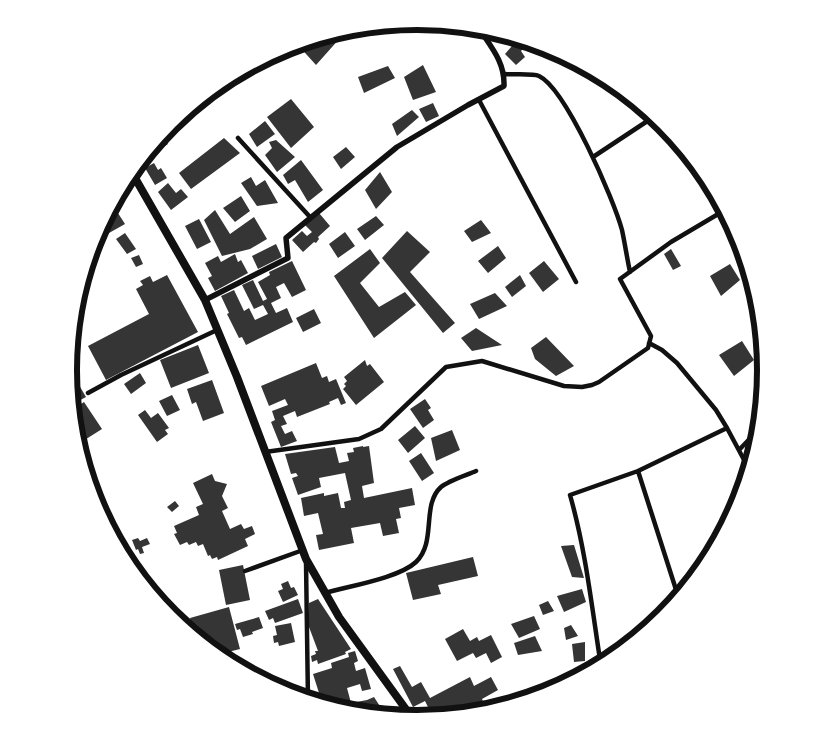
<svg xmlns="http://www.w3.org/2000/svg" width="834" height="741" font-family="'Roboto Condensed',sans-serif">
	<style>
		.building { fill: #353535 }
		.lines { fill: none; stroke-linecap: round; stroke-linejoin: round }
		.minor { stroke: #111; stroke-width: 4.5 }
		.tertiary { stroke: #111; stroke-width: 5.5 }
		.trunk { stroke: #111; stroke-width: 8 }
		.rim { fill: none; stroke: #111; stroke-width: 6 }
	</style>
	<rect width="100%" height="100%" fill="#fff"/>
	<path class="building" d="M349 28 316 65 297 44Z
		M519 38 528 43 521 51 525 57 516 65 505 54Z
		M423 65 436 92 413 100 404 77Z
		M388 66 395 78 364 93 358 77Z
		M291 99 314 127 291 148 267 117Z
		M433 103 439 116 426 122 419 109Z
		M412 110 419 117 397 136 392 124Z
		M186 111 190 117 176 126 173 121Z
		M265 121 275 134 257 147 249 134Z
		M162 134 168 144 145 159 143 156Z
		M224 138 240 153 191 189 179 173Z
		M276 140 295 157 277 172 265 155 272 148 269 142Z
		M346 147 355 157 341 169 333 157Z
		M301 160 323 190 308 202 295 180 288 184 283 175Z
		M154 163 158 170 161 168 167 178 155 185 145 168Z
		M380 172 392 192 376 209 365 190Z
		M251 177 256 186 265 180 278 203 257 206 241 183Z
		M168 183 176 193 181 189 188 197 171 210 158 192Z
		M241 196 250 211 235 222 223 208Z
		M116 210 125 224 93 242 105 216Z
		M215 210 230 234 254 217 267 239 250 249 222 256 204 220Z
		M319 213 330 226 318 237 319 239 316 243 314 242 303 252 292 240 302 231 307 236 312 232 305 225Z
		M376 216 384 225 365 240 357 229Z
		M199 219 211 242 197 249 185 226Z
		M481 220 491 233 472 242 464 231Z
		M407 231 430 252 410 272 455 323 443 333 382 258Z
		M345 232 355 246 338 258 329 244Z
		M125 233 136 249 127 254 116 239Z
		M276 244 282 257 258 269 252 256Z
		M498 246 506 258 488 273 478 261Z
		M370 249 380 263 360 283 379 307 405 292 416 305 374 338 334 276Z
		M671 249 681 266 673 270 664 254Z
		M235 254 238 262 241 260 248 273 215 291 208 278 212 276 205 263 218 256 221 262Z
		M139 255 143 264 136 267 131 258Z
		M292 261 306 290 292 297 284 283 276 287 281 298 271 303 276 313 287 308 293 322 246 345 242 337 239 338 227 314 229 313 221 296 234 290 244 311 249 308 255 320 268 314 263 305 254 309 242 285 253 280 263 301 267 299 258 282 270 275 269 272Z
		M544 261 559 279 543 292 529 273Z
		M730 264 740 280 721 296 710 276Z
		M167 275 198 332 106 380 88 346 149 314 136 289 143 285 140 281 150 276 153 282Z
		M520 275 526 286 512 297 505 287Z
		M495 293 507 306 479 319 470 304Z
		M314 309 321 323 303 332 296 318Z
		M476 328 502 345 472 351 461 338Z
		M546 337 574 366 556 376 535 359 531 348Z
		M742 341 754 360 734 376 719 355Z
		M198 345 209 373 171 388 160 360Z
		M365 360 367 366 370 364 384 382 356 405 343 389 346 386 344 384 347 381 344 377Z
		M316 363 322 378 327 376 329 382 336 379 346 403 341 405 338 398 329 402 330 404 297 417 295 411 283 416 287 424 281 426 285 434 292 431 297 441 281 447 271 422 275 420 272 411 288 405 285 399 269 406 261 386Z
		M140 373 146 383 131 394 124 384Z
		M76 380 86 397 71 405 69 384Z
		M212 380 224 413 203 421 196 402 192 404 187 389Z
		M172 395 180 410 167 416 159 401Z
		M425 399 431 408 428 410 434 420 423 428 410 409Z
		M84 402 102 429 83 441 79 435 74 438 72 410Z
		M145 410 151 418 158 413 169 428 165 430 168 434 157 442 138 415Z
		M415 426 425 438 408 453 398 440Z
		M452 430 460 450 436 461 431 438Z
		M363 446V447L369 446 374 483 362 486 364 498 412 488 415 505 399 508 401 518 396 519 399 533 383 536 380 523 351 528 354 543 319 550 316 535 323 534 318 513 304 516 301 498 324 493V496L338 493 341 508H345L344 502 351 500 345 473 319 478 321 487 298 495 292 478 298 476 296 473 291 474 285 454 335 447 339 463 349 461 347 453 354 452 353 448Z
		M421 453 434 473 422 481 409 461Z
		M212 474 215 481 227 484 222 496 228 508 222 511 230 529 241 524 244 529 252 526 255 534 245 539 248 546 218 560 217 557 212 559 210 555 208 556 203 544 198 546 196 542 189 545 187 542 180 545 174 534 177 533 174 526 199 515 196 507 203 504 193 483Z
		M175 501 179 506 172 512 167 507Z
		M138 538 140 541 147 538 150 544 142 547 144 553 140 554 138 549 136 550 132 540Z
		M574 545 584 578 572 577 561 546Z
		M473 557 478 576 438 585 441 594 413 600 406 573Z
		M243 565 250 600 226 605 219 570Z
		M288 581 291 588 294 587 298 595 283 602 278 591 283 589 281 584Z
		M582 589 586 602 564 612 557 596Z
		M298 599 303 613 275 623 273 618 269 620 265 611Z
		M318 599 351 649 345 652 346 654 318 664 317 660 312 662 311 656 316 654 315 651H318L309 627V603Z
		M548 601 554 611 543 615 539 605Z
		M229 607 240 649 216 655 196 639 190 618Z
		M534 616 540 629 519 638 511 624Z
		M259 617 263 628 252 632 253 634 243 637 240 629 237 630 235 624Z
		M291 623 295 642 279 646 278 642 274 643 273 636 277 635 275 626Z
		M571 625 578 636 566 640 564 628Z
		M463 629 470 641 477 637 479 641 491 635 502 657 491 663 486 653 476 658 473 653 457 661 445 639Z
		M535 636 542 651 518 655 514 643Z
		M585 642V661L574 662 572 644Z
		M355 651 358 661 354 663 356 671 365 668 371 689 362 691 360 684 347 688 351 703 367 700 374 697 383 711 373 715 359 713 353 709 344 712 321 704 317 693H319L313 674 332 668 331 663 349 657 348 653Z
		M400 666 412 687 421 682 430 698 470 677 474 686 491 677 498 690 482 699 488 712 474 714 471 707 454 716 432 718 429 713H431L425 701 413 707 393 669Z"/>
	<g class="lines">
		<path class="minor" d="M505 74C513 75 532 73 539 76 566 89 614 200 622 230 625 244 627 258 630 272
			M479 100 576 282
			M238 138 310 217
			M593 157 655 116
			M649 343 662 350 677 363 716 410 727 428 750 471
			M88 393 121 375 217 330
			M739 450 761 427
			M265 452 359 439 381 429 446 367 482 361 564 386 582 387 592 385 599 382 648 348 651 336 620 279 671 242 725 210
			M638 471 727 428
			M306 562 308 701
			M245 571 303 550
			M325 593C349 586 399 578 416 562 437 542 421 505 441 487 448 481 467 475 476 471
			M601 666C592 609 586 551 570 495L638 471 679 599"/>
		<path class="tertiary" d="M205 300 288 258 286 238 397 147 468 105 504 86C505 62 491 47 478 27"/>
		<path class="trunk" d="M131 171 205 300 237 377 306 559 339 617 413 719"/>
	</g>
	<path d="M0 0H834V741H0ZM77 370a340 340 0 1 1 680 0a340 340 0 1 1-680 0Z" fill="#fff" fill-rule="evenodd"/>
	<path class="rim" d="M77 370a340 340 0 1 1 680 0a340 340 0 1 1-680 0Z"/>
</svg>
